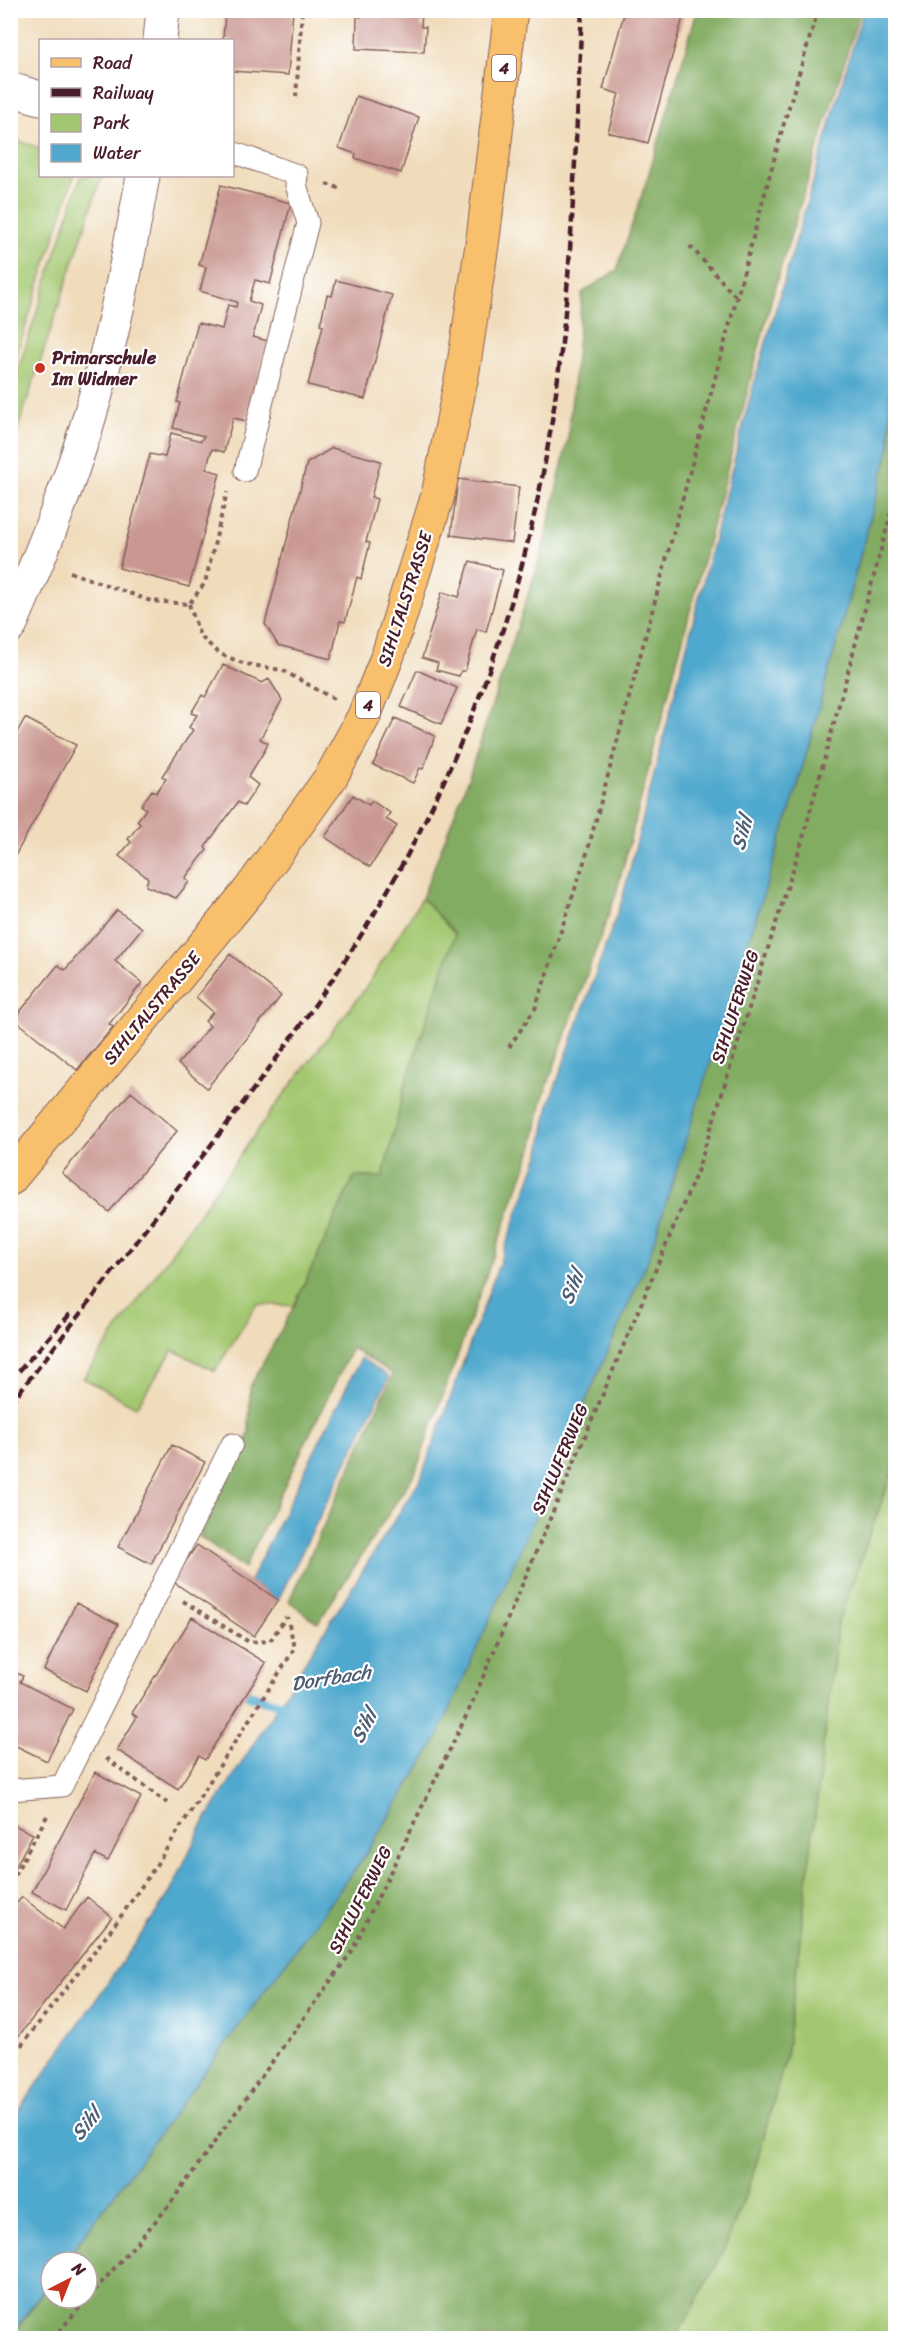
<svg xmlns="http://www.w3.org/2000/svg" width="906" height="2349" font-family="Sriracha,sans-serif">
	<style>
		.green { fill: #a3c770; stroke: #76734e; stroke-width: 1.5 }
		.forest { fill: #82ac62; stroke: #666646; stroke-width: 1.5 }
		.water { fill: #50a8cd; stroke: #4d647c; stroke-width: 1.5 }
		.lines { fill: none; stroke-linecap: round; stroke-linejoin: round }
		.stream { stroke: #50a8cd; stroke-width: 10 }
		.building { fill: #ca9892 }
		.lane-casing { stroke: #84615d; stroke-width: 23 }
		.street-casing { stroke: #84615d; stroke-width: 35 }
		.primary-casing { stroke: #84615d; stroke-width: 35 }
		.path { stroke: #84615d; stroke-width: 4; stroke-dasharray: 4.5 4.5; stroke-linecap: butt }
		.lane { stroke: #fff; stroke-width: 21 }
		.street { stroke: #fff; stroke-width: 33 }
		.primary { stroke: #f8bf6c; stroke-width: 33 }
		.rail { stroke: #4a1f2b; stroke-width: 4.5; stroke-dasharray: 9 4.5; stroke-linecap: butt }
		.poi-dot { fill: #c8321e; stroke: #fff; stroke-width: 2 }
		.labels { text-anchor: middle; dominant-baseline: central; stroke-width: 4.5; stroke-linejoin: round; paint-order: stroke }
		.shield { fill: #fff; stroke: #80626b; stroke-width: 1.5 }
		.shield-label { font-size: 16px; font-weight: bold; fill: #4a1f2b }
		.poi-label { font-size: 18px; font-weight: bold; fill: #4a1f2b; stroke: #fff; text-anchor: start }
		.street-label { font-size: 18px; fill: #4a1f2b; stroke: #fff }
		.water-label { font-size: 20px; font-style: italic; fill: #4d5d74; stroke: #fff }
	</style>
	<rect width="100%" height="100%" fill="#fff"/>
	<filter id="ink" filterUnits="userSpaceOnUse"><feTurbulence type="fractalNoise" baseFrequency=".0167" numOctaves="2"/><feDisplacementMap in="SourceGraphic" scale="12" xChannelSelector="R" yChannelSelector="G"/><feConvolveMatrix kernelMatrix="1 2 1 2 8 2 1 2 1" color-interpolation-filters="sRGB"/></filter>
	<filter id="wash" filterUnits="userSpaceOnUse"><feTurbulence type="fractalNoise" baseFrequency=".008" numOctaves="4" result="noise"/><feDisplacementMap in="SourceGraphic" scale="24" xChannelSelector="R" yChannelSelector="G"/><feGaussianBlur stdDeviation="1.35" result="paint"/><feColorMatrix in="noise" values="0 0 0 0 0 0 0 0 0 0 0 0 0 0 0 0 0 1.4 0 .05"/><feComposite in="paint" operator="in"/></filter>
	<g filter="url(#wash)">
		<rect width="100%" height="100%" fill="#f0dcbb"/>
		<path class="green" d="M10 138 40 148V176H74L11 372Z
			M81 176H102L11 449V391Z
			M422 898 455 934 406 1082 383 1177H354L294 1306 257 1304 215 1371 173 1350 136 1407 83 1378 270 1113 367 986Z
			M895 1464V2338H676L723 2253 753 2175 786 2056 838 1622Z"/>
		<path class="forest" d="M697 11H860L774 290 616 894 542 1100 533 1146 415 1473 318 1623 289 1601 393 1374 352 1348 244 1568 199 1536 249 1433 250 1387 294 1306 354 1177H383L406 1082 455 934 422 898 468 779 542 552 568 439 582 293 617 270 651 167Z
			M895 375V1464L838 1622 786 2056 753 2175 723 2253 676 2338H11L51 2280V2298H87V2262H64L364 1857 437 1739 797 788 890 446V393Z"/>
		<path class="water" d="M863 11H895L896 375 890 393V446L797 788 648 1260 437 1739 364 1857 64 2262H51V2280L11 2335V2122L170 1893 200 1829 421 1478 540 1152 549 1104 622 900 751 394Z
			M361 1358 389 1377 278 1600 250 1581Z"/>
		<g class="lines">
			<path class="stream" d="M249 1695 278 1704 292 1702"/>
		</g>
		<g id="blocks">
			<path class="building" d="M225 10H293L288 75 232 71V40H223Z
				M361 10H422L421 27H426L424 52 356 49 357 16 361 17Z
				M625 10H685L648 143 608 132 619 94 603 89Z
				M356 96 419 117 401 173 355 158 356 154 339 148Z
				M221 185 291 203 270 284 255 280 249 301 261 305 253 337 268 341 247 421 233 418 224 452 212 449 206 469 220 473 189 587 119 568 150 454 165 457 171 433 201 441 204 436 173 428 180 403 177 402 198 323 222 329 228 305 236 307 237 302 200 291 206 267 199 265Z
				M336 280 392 295 365 399 308 385 323 326 320 325 327 295 332 296Z
				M332 448 381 461 371 497 377 499 366 542 370 543 361 579 357 577 345 622 340 621 331 659 278 645 265 624 307 463Z
				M458 479 519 487 512 543 451 535Z
				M470 561 503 570 486 632 477 629 465 671H461L459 676 436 670 438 663 422 658 442 592 459 597Z
				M223 665 262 683 269 679 282 700 260 739 268 743 265 750 248 777 258 785 244 806 238 802 205 847 207 850 185 878 189 882 176 898 146 886 148 878 119 856 131 842 128 839 140 824 137 821 146 809 141 805 152 790 156 793 166 779 162 776 193 730 189 727 197 715 191 713 202 695 205 697Z
				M417 670 457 688 441 724 401 707Z
				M25 718 76 745 10 865V745Z
				M395 718 435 736 423 769 420 768 413 783 373 765Z
				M353 795 369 805 372 801 390 813 386 819 397 826 370 867 325 837Z
				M117 910 142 928 115 961 142 983 109 1024 113 1027 77 1070 14 1019 58 965 65 970Z
				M230 954 281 996 207 1088 178 1064 210 1026 205 1021 213 1012 196 997Z
				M131 1092 177 1131 109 1212 62 1173Z
				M172 1445 205 1462 151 1564 118 1547Z
				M197 1545 278 1600 254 1636 172 1581Z
				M76 1603 118 1624 86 1691 44 1670Z
				M192 1617 266 1663 205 1760 199 1756 178 1789 117 1750 137 1717 132 1713Z
				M10 1670 23 1676 20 1682 73 1709 47 1761 10 1743Z
				M95 1772 141 1797 108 1861 95 1854 66 1910 32 1892Z
				M10 1823 33 1834 10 1877Z
				M22 1897 63 1929 87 1897 112 1917 10 2047V1911Z"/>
		</g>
	</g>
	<g filter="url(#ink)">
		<use href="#blocks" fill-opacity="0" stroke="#84615d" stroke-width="1.5"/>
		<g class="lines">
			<defs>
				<path id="lane" d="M232 152 297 175 296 185 308 223 245 471
					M10 1790 62 1786 232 1444"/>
				<path id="street" d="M160 40 163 10
					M10 89 40 98
					M10 626C39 560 66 493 87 425 112 344 128 259 143 176"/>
				<path id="primary" d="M10 1179 249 891 331 777 364 716 388 655 438 495 463 370 483 238 511 10"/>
			</defs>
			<use href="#lane" class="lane-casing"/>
			<use href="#street" class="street-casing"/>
			<use href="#primary" class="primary-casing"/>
			<path class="path" d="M296 97 302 10
				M326 184 339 188
				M690 246 737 298
				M70 572 151 601 189 604 205 583 227 492
				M189 604 200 636 220 654 245 664 282 670 334 699
				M509 1047 535 1009 587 853 782 130 818 10
				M183 1601 249 1642 270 1641 286 1617
				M106 1758 167 1803
				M10 1883 47 1816
				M10 2060 114 1926 153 1870 295 1648 287 1617
				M53 2338 167 2208 352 1951 469 1710 697 1172 803 838 896 494"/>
			<use href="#lane" class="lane"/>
			<use href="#street" class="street"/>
			<use href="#primary" class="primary"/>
			<path class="rail" d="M10 1381 71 1313
				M10 1404C74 1322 137 1240 201 1158 266 1073 331 989 384 897 458 769 512 628 541 483 572 328 574 168 582 10"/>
		</g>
	</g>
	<circle class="poi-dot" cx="40" cy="368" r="6"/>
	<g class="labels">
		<g class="shield">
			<rect x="492" y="55" width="24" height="26" rx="4.5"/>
			<rect x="356" y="692" width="24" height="26" rx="4.5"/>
		</g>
		<g class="shield-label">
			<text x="504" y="68">4</text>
			<text x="368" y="705">4</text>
		</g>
		<g class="poi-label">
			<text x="52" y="358">Primarschule<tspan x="52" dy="21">Im Widmer</tspan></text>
		</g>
		<g class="street-label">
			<text transform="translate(405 599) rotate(-72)">SIHLTALSTRASSE</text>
			<text transform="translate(735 1007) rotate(-72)">SIHLUFERWEG</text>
			<text transform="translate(152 1008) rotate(-50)">SIHLTALSTRASSE</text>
			<text transform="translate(560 1459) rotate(-67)">SIHLUFERWEG</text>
			<text transform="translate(360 1900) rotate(-63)">SIHLUFERWEG</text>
		</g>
		<g class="water-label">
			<text transform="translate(742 833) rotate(-75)">Sihl</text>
			<text transform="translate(572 1287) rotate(-68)">Sihl</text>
			<text transform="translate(331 1678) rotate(-9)">Dorfbach</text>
			<text transform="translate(364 1726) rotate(-62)">Sihl</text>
			<text transform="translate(86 2124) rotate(-51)">Sihl</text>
		</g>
	</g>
	<rect width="906" height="2349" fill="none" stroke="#fff" stroke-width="36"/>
	<rect x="39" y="39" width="195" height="138" fill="#ffffff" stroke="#b7a5aa" stroke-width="1.5"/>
	<rect x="51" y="58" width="30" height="9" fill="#f8bf6c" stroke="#b7a5aa" stroke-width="1.5"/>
	<text x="93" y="69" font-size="18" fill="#4a1f2b">Road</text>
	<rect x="51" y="88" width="30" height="9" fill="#4a1f2b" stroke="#b7a5aa" stroke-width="1.5"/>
	<text x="93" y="99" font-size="18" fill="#4a1f2b">Railway</text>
	<rect x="51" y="114" width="30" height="18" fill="#a3c770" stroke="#b7a5aa" stroke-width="1.5"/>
	<text x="93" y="129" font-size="18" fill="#4a1f2b">Park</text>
	<rect x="51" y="144" width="30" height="18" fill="#50a8cd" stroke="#b7a5aa" stroke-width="1.5"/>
	<text x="93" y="159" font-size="18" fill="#4a1f2b">Water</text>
	<g transform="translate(69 2280) rotate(42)"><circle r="28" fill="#ffffff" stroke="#b7a5aa" stroke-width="1.5"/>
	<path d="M0-4.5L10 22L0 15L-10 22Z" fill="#c8321e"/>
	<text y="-9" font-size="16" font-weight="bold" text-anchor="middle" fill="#4a1f2b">N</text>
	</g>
</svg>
